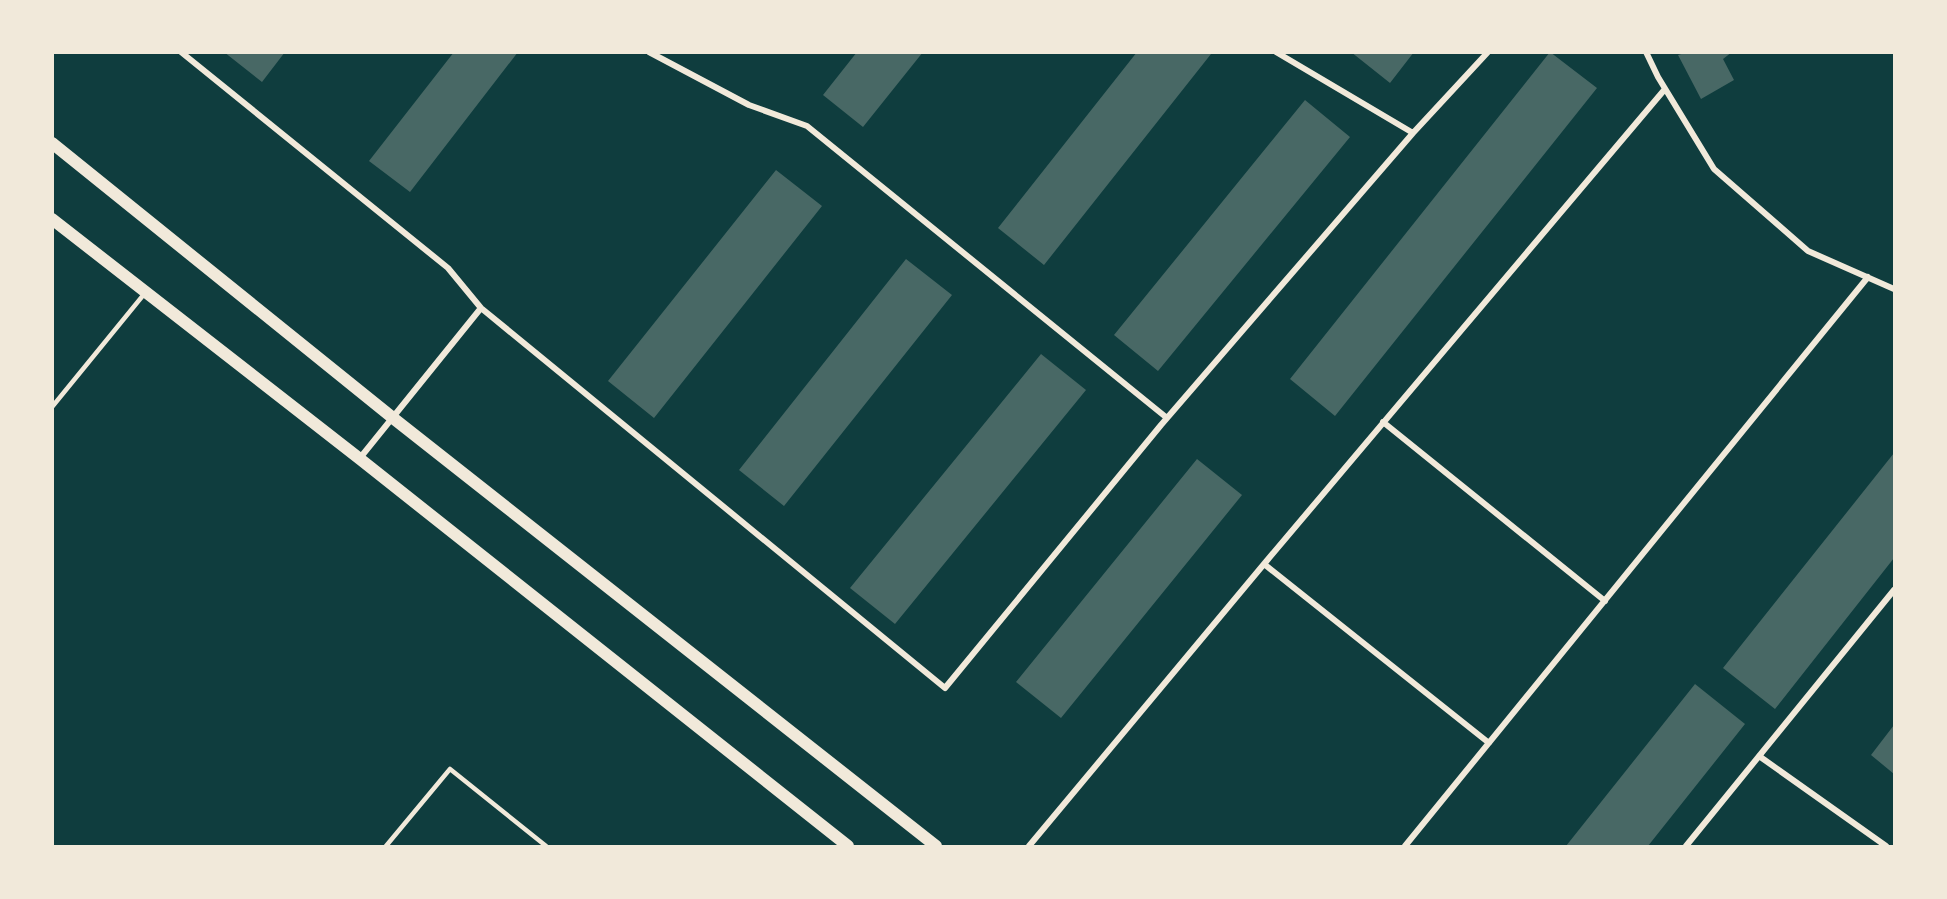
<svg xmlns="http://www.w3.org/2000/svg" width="1947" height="899" font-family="'Roboto Condensed',sans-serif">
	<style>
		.building { fill: #486865 }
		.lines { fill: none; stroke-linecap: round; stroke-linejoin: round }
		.service { stroke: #f1e9da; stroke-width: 4.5 }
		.minor { stroke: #f1e9da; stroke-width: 6 }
		.secondary { stroke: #f1e9da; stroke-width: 12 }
	</style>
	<rect width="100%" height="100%" fill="#0f3d3e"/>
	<path class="building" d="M224 52H285L262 82Z
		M454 52H518L410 192 369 161Z
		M857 52H923L863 127 823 95Z
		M1137 52 1211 54 1044 265 998 228Z
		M1351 52H1414L1390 83Z
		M1550 52 1597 88 1335 416 1290 379Z
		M1688 52H1732L1723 59 1734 80 1701 99 1678 55Z
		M1305 100 1350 137 1158 371 1114 335Z
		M776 170 822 206 654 418 608 381Z
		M906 259 952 295 784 506 739 470Z
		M1041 354 1086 390 895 624 850 588Z
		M1894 453V558L1775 709 1723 668Z
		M1197 459 1242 495 1061 718 1016 682Z
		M1695 684 1745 724 1648 846H1566Z
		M1894 725V774L1871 755Z"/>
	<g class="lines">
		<path class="service" d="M52 407 145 293
			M386 846 450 769 546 846"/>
		<path class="minor" d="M181 52 448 268 481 308 945 688 1161 425 1413 133 1276 52
			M649 52 749 105 807 126 1167 418
			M1646 52 1658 77 1714 169 1808 251 1894 289
			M1413 133 1488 52
			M1383 422 1605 601
			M360 458 481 308
			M1264 564 1489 743
			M1759 756 1886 846
			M1029 846 1264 564 1665 89
			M1405 846 1868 277
			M1686 846 1894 590"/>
		<path class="secondary" d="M52 143 393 418 936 846
			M52 219 360 459 848 846"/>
	</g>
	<rect width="1947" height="899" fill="none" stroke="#f1e9da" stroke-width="108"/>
</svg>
